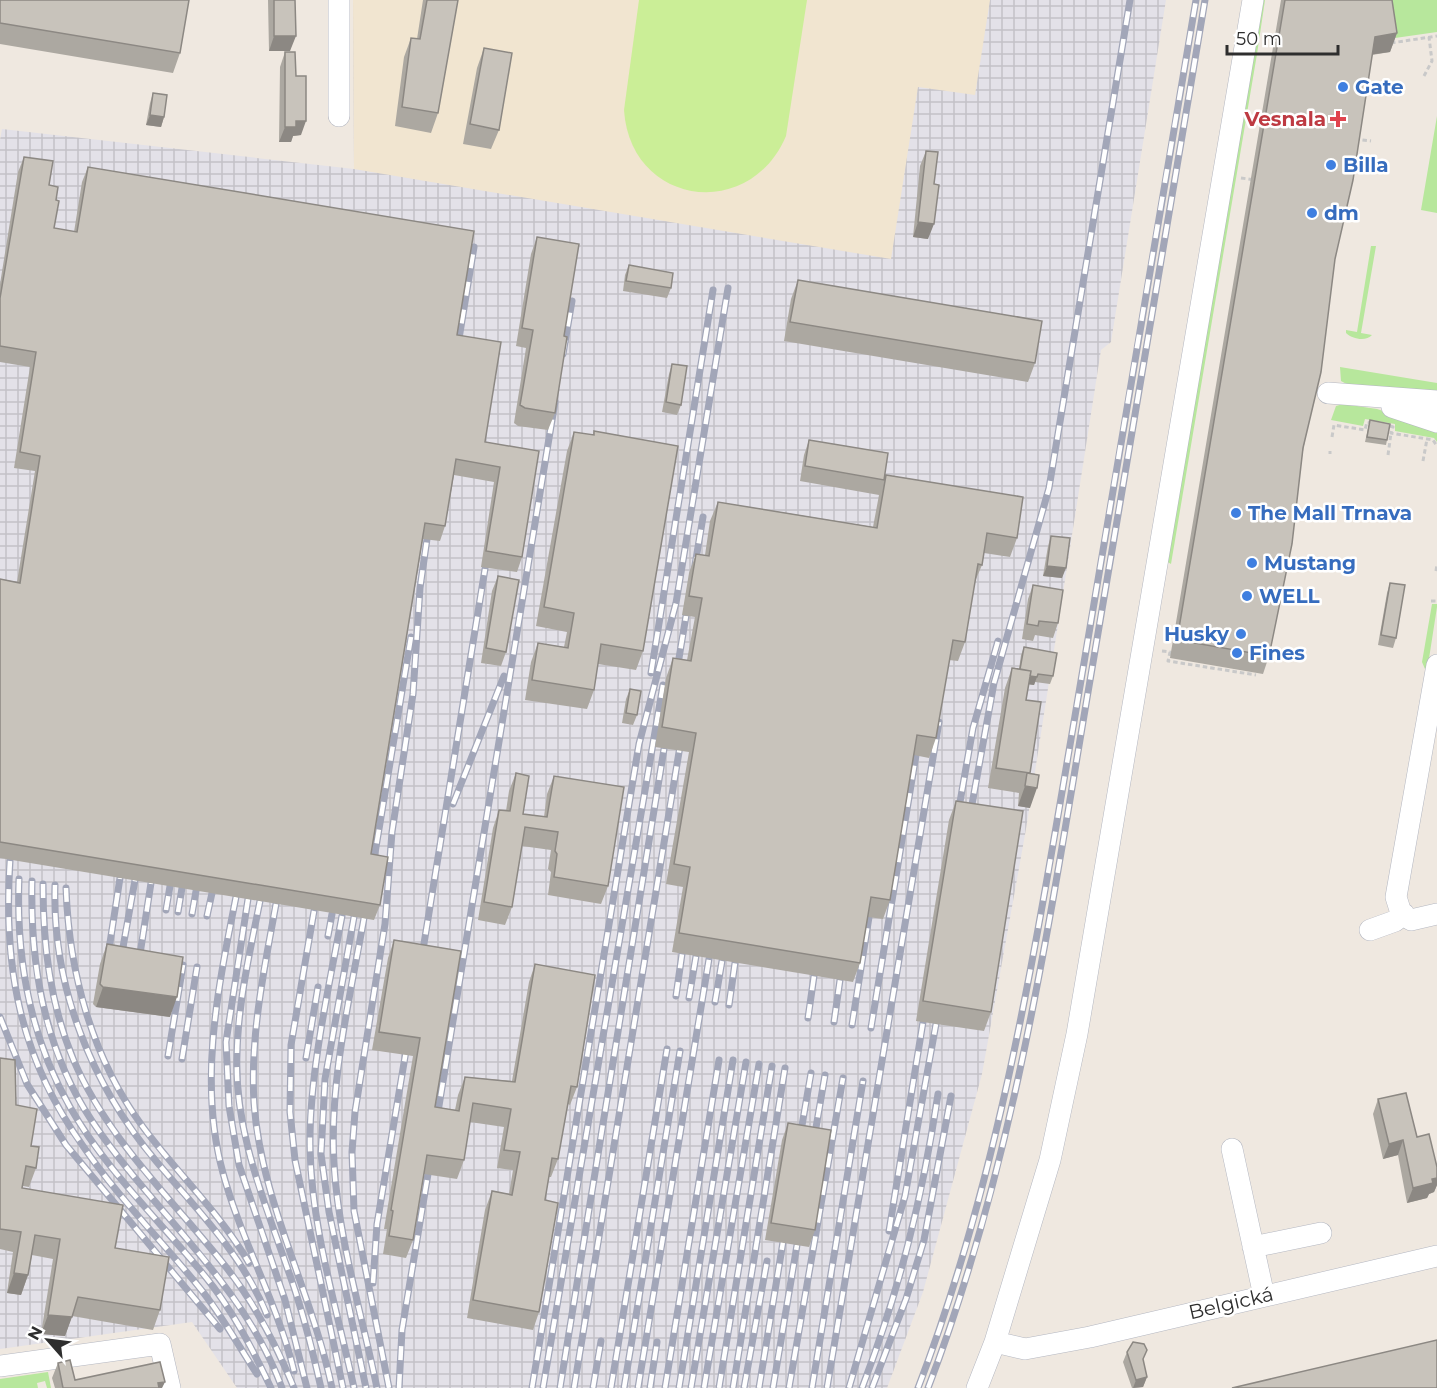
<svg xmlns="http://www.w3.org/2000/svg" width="1437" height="1388" font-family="Montserrat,sans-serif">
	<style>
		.industrial { fill: url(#industrial-grid) }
		.education { fill: #f1e5d0 }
		.grass { fill: #b7e79c }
		.pitch { fill: #cbee97 }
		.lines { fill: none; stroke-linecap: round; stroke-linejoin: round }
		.minor-casing { stroke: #b4b7c1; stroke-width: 22 }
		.path { stroke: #c9c9c9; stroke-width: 3; stroke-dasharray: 4.5 3; stroke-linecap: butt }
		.minor { stroke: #fff; stroke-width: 21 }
		.rail-casing { stroke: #a2a6b8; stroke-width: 7 }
		.rail { stroke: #fff; stroke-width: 4.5; stroke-dasharray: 14; stroke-linecap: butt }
		.wall { fill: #aca8a1 }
		.shaded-wall { fill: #8c8883 }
		.building { fill: #c8c3bb; stroke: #8c8883; stroke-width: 1.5 }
		.shop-dot { fill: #3f7fe0; stroke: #fff; stroke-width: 2 }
		.health-dot { fill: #e0444e; stroke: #fff; stroke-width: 2 }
		.labels { text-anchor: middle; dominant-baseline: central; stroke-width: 5; stroke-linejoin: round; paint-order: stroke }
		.shop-label { font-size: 20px; font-weight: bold; fill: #366cbe; stroke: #fff; text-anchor: start }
		.health-label { font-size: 20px; font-weight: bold; fill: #be3a42; stroke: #fff; text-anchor: end }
		.street-label { font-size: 20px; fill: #2e2e2e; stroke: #fff }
	</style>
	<defs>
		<pattern id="industrial-grid" width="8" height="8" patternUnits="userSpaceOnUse" patternTransform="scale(1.5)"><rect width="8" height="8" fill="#e3e1e8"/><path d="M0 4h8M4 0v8" fill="none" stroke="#c3c1c7"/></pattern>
	</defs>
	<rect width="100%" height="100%" fill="#efe8e0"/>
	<path class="industrial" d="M353 0H1166L1111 342 1101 350 1026 829 982 1074 923 1292 887 1388H237L192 1322 0 1349V140L2 129 354 169Z"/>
	<path class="education" d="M353 0H990L975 95 918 87 891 259 354 169Z"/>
	<path class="grass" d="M1261 0H1265L1257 54 1171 564 1166 561Z
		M1383 0H1437V32L1388 39Z
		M1437 116V213L1421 210Z
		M1371 246H1376L1361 333 1372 335C1366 342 1352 339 1346 333V330L1357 332Z
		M1340 367 1437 383V395L1393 387 1354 388 1341 381Z
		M1343 404 1377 409 1437 429V442L1434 438 1395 431V424L1365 419 1363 426 1331 420 1336 406Z
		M1432 604H1437V607L1428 665 1425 669 1422 662Z
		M48 1372 51 1388H47L45 1381 37 1383 38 1388H0V1379Z"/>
	<path class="pitch" d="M639 0H807L786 136C749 223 630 205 624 110Z"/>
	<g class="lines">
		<defs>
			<path id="minor" d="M339 0V116
				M1253 0 1077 1034 1050 1160 995 1342 1025 1349 1090 1337 1437 1256
				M1328 393 1437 401
				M1392 407 1437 422
				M1437 665 1396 897 1401 913 1411 920 1437 914
				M1370 930 1395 921 1404 914
				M1232 1149 1264 1296
				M1253 1247 1321 1233
				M0 1366 160 1344 170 1388
				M977 1388 995 1342"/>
		</defs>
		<use href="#minor" class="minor-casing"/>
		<path class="path" d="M1391 43 1437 36
			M1424 76 1432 61 1429 37
			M1355 139 1371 141
			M1241 178 1255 180
			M1390 426 1393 427 1391 433 1433 440 1437 446
			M1332 437 1334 425 1365 430 1367 422 1372 423
			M1330 454V451
			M1388 455 1391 433
			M1423 461 1427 439
			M1436 571 1437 564
			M1431 601H1437
			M1162 651 1170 652 1168 661 1256 675"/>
		<use href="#minor" class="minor"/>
		<defs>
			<path id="rail" d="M457 351 474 247
				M563 354 572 301
				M694 571 703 517
				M651 673 713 290
				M676 676 686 616
				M453 804 504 676
				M957 819 973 728 998 641
				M969 821 994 683 1049 488 1130 0
				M10 861C3 968 20 1058 83 1146 117 1196 161 1240 199 1287 221 1314 238 1345 257 1374
				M372 871 411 637
				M19 879C16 959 30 1037 70 1107 105 1169 159 1220 204 1275 232 1309 252 1348 271 1388
				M32 881C30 966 44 1049 92 1121 153 1212 243 1282 282 1388
				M43 884C43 945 50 1004 74 1061 107 1138 171 1198 222 1262 253 1300 275 1342 294 1388
				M55 885C52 986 91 1084 156 1161 196 1209 243 1255 267 1315
				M66 888C69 973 92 1058 143 1127 177 1173 220 1213 249 1263
				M236 897C218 988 198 1082 223 1173 241 1240 277 1302 294 1371
				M248 899 226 1042 229 1106 239 1165 285 1300 307 1388
				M260 901C250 951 238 1003 237 1054 234 1130 264 1200 288 1270 302 1308 312 1348 321 1388
				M276 904C264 970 250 1036 254 1103 261 1202 312 1292 332 1388
				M166 910 170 886
				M314 911 291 1045 290 1112 295 1160 343 1388
				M178 912 182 888
				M192 914 196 891
				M207 916 212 893
				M342 916C329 986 309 1075 310 1146 311 1227 337 1309 354 1388
				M354 917 325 1079 321 1154 329 1212 366 1388
				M364 918C350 997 329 1084 334 1163 338 1237 362 1315 377 1388
				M328 936 332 914
				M107 962 120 878
				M421 962 485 569
				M120 964 135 880
				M138 967 151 883
				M676 996 682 954
				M689 998 696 956
				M715 1002 722 961
				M729 1005 735 963
				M0 1017 27 1084 66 1145 220 1329
				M808 1018 814 976
				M834 1022 840 980
				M852 1025 869 917
				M871 1028 916 755
				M168 1056 183 965
				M306 1058 318 987
				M182 1059 197 967
				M436 1124 555 402
				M799 1143 811 1073
				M813 1145 825 1075
				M889 1231 923 1022
				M373 1283 377 1224 408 1039
				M389 1388 354 1211 352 1152 355 1112 385 924 392 832 413 694 420 588 427 539
				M399 1388 402 1330 431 1156
				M532 1388 639 744 676 603 728 288
				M543 1388 663 685
				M560 1388 664 749
				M574 1388 682 734
				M593 1388 601 1341
				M611 1388 667 1049
				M624 1388 680 1051
				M638 1388 709 959
				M650 1388 657 1342
				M665 1388 719 1060
				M679 1388 733 1060
				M691 1388 746 1062
				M704 1388 759 1064
				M719 1388 772 1066
				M733 1388 785 1068
				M744 1388 767 1261
				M759 1388 783 1242
				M773 1388 797 1245
				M789 1388 843 1078
				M812 1388 863 1081
				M827 1388 939 722
				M849 1388 905 1196 936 1024
				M862 1388C900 1288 922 1200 938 1094
				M872 1388 906 1299 924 1240 951 1096
				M918 1388C1001 1172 1036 943 1075 716 1115 478 1155 239 1196 0
				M928 1388C1011 1172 1046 943 1084 716 1124 478 1165 239 1205 0"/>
		</defs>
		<use href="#rail" class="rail-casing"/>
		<use href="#rail" class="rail"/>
	</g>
	<path class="wall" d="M0 0 180 53 173 73 0 44Z
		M268 0H295L290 51H269Z
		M423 0H458L438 113 431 133 395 126 404 57 411 38 417 39Z
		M1281 0H1392L1397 33 1390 52 1372 55 1335 259 1269 656 1263 674 1170 658Z
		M484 48 499 130 491 149 463 144 477 68Z
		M285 52 296 76 301 135 293 136 291 142H279L280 67Z
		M153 93 164 117 161 127 146 125 150 103Z
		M926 151 928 239 913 237 920 166Z
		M24 157 49 185 56 200 54 228 74 232 82 182 88 167 457 335 485 442 539 451 522 557 517 572 481 567 494 482 454 475 445 526 440 541 423 539 371 854 380 905 374 920 0 858V579L17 582 35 471 14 468 30 367 0 362V284L18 172Z
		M537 237 564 336 555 413 548 430 518 426 514 423 526 348 516 346 531 254Z
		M629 265 671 288 667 298 623 291 625 275Z
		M798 280 1035 363 1028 382 784 341 791 299Z
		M672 364 681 405 677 415 662 412 669 374Z
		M1370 420 1387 440 1386 445 1365 442Z
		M594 431 643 651 636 670 598 664 594 690 587 709 525 700 531 662 538 643 564 647 567 632 536 626 567 451 574 432 593 435Z
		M809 440 884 480 886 475 1017 538 1010 557 984 553 982 565 974 584 965 642 958 661 949 660 936 738 929 758 914 755 890 900 883 919 868 917 860 963 853 982 672 952 683 887 666 884 689 752 655 747 666 678 673 658 687 660 695 617 682 615 689 573 696 554 705 555 710 521 718 502 873 527 879 495 800 481 804 455Z
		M1051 536 1062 578 1043 576 1048 546Z
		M498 576 506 652 501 666 481 663 492 591Z
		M1390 583 1396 638 1393 648 1378 645 1387 593Z
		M1033 585 1058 623 1053 638 1035 635 1033 641 1022 639 1028 599Z
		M1024 647 1053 676 1050 684 1035 682 1034 685 1029 684 1026 700 1030 773V808L1018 806 1019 793 988 788 1005 688 1012 668 1019 669 1021 655Z
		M630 689 637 715 633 725 622 723 626 699Z
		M516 773 523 814 544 817 547 794 554 776 608 886 601 904 548 895 551 872 548 869 551 850 522 846 512 907 505 925 478 920 493 828 499 810 506 811 509 791Z
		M956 801 991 1012 984 1031 916 1021 949 820Z
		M394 940 461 951 435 1107 455 1110 458 1095 465 1077 512 1081 529 982 535 964 577 1087 570 1105 568 1104 558 1159 551 1177H549L545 1200 539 1312 533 1330 467 1318 485 1210 492 1191 509 1194 513 1170 497 1168 504 1127 470 1122 464 1160 457 1179 424 1174 413 1240 406 1258 383 1254 387 1229H384L413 1056 372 1050 388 958Z
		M107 944 170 1017 96 1007 93 1004 100 964Z
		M0 1058 16 1105 31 1146 36 1168 29 1187 23 1186 22 1188 115 1248 160 1310 153 1330 72 1316 65 1336 41 1334 53 1259 32 1255 28 1275 21 1295 7 1293 13 1252 0 1249Z
		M1378 1099 1417 1137 1437 1167V1185L1434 1192 1429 1194 1427 1198 1407 1203 1398 1155 1383 1159 1373 1114Z
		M788 1123 815 1230 809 1247 765 1240 782 1140Z
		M1127 1352 1143 1360 1147 1377 1143 1387 1132 1388 1123 1362Z
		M58 1363 75 1380 162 1388H55L52 1378Z"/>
	<path class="shaded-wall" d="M1397 33 1390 52 1368 55 1375 37Z
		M274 36H296L290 51H269Z
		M150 115 164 117 161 127 146 125Z
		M296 121H306L301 135 293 136 291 142H279L285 127Z
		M918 222 934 224 928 239 913 237Z
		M1047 566 1066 568 1062 578 1043 576Z
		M1020 674 1037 677 1034 685 1017 683Z
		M1025 786 1037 788 1030 808 1018 806Z
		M103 987 177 997 170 1017 96 1007Z
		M1403 1140 1398 1155 1383 1159 1389 1144Z
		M1437 1178V1185L1434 1192 1429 1194 1427 1198 1407 1203 1413 1188 1432 1179Z
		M14 1273 28 1275 21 1295 7 1293Z
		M48 1315 72 1317 65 1336 41 1334Z
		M1147 1377 1143 1387 1133 1388 1136 1380Z
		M165 1382 162 1388H156L158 1383Z"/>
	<path class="building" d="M0 0H189L180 53 0 23Z
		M274 0H295L296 36H274Z
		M427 0H458L438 113 402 107 411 38 420 39Z
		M1285 0H1392L1397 33 1375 37 1353 180 1335 259 1321 372 1303 448 1292 544 1269 656 1177 640Z
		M484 48 512 53 499 130 470 124Z
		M285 52H295L296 76H306V121H296V127H285Z
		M153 93 167 95 164 117 150 115Z
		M926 151 938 152 934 184 939 185 934 224 918 222Z
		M24 157 53 161 49 185 58 187 56 200 59 201 54 228 77 232 88 167 474 231 457 335 501 342 485 442 539 451 522 557 486 551 500 467 456 459 445 526 425 523 371 854 388 857 380 905 0 842V579L20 583 40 456 20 452 36 352 0 346V298Z
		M537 237 579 244 564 336 567 337 555 413 525 408 520 405 533 330 522 328Z
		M629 265 673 273 671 288 626 281Z
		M798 280 1042 321 1035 363 790 322Z
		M672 364 687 366 681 405 666 402Z
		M1370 420 1390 424 1387 440 1367 437Z
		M594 431 678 446 643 651 601 644 594 690 532 680 538 643 568 648 574 613 544 607 574 432 594 435Z
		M809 440 888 453 884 480 805 466Z
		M886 475 1023 497 1017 538 987 533 982 565 978 564 965 642 953 640 936 738 917 735 890 900 871 897 860 963 679 933 690 867 674 864 696 733 662 727 673 658 691 661 702 598 689 596 696 554 709 556 718 502 877 528Z
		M1051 536 1070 538 1066 568 1047 566Z
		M498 576 519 580 506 652 486 648Z
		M1390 583 1405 585 1396 638 1381 635Z
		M1033 585 1063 590 1058 623 1039 621 1038 626 1027 624Z
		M1024 647 1057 653 1053 676 1038 674 1037 677 1030 676 1031 671 1020 669Z
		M1012 668 1031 671 1026 700 1041 702 1030 773 996 768Z
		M630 689 641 691 637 715 626 713Z
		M516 773 529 776 523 814 547 817 554 776 624 787 608 886 554 877 557 854 555 851 558 832 525 827 512 907 484 902 499 810 510 811Z
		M1027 773 1039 775 1037 788 1025 786Z
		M956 801 1023 811 991 1012 923 1001Z
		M394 940 461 951 435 1107 459 1111 465 1077 515 1082 535 964 595 975 577 1087 571 1086 558 1159 552 1158 545 1200 558 1203 539 1312 473 1300 492 1191 512 1195 520 1152 504 1150 511 1109 473 1103 464 1160 427 1155 413 1240 389 1236 393 1211 391 1210 420 1038 379 1032Z
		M107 944 183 957 177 997 103 987 100 984Z
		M0 1058 15 1060 16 1105 37 1109 31 1146 39 1147 36 1168 26 1166 22 1188 123 1205 115 1248 169 1257 160 1310 78 1297 72 1317 48 1315 60 1239 35 1235 28 1275 14 1273 21 1232 0 1229Z
		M1406 1093 1417 1137 1429 1134 1437 1167V1178L1432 1179 1433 1183 1413 1188 1403 1140 1389 1144 1378 1099Z
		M788 1123 831 1130 815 1230 771 1223Z
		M1437 1340V1388H1232Z
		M1133 1342 1144 1344 1147 1350 1143 1359 1147 1377 1136 1380 1127 1352Z
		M70 1360 75 1380 160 1362 165 1382 158 1383 159 1388H63L58 1363Z"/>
	<g class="shop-dot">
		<circle cx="1343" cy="87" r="6"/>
		<circle cx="1331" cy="165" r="6"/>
		<circle cx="1312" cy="213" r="6"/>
		<circle cx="1236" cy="513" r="6"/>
		<circle cx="1252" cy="563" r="6"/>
		<circle cx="1247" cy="596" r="6"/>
		<circle cx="1241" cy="634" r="6"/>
		<circle cx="1237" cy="653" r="6"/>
	</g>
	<path class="health-dot" d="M1335 110h6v6h6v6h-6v6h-6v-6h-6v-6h6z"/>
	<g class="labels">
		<g class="shop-label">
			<text x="1355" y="87">Gate</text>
			<text x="1343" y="165">Billa</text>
			<text x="1324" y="213">dm</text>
			<text x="1248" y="513">The Mall Trnava</text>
			<text x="1264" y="563">Mustang</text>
			<text x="1259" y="596">WELL</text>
			<text x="1229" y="634" text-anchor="end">Husky</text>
			<text x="1249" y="653">Fines</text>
		</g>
		<g class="health-label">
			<text x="1326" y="119">Vesnala</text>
		</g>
		<g class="street-label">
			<text transform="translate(1231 1303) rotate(-13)">Belgická</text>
		</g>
	</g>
	<g transform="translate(48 1340) rotate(298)" stroke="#ffffff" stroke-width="4.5" paint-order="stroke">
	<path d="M0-4.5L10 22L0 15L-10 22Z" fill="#2e2e2e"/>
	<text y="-9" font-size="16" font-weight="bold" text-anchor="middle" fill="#2e2e2e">N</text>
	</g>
	<path d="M1227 45v9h111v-9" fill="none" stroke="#2e2e2e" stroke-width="3"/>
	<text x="1236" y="45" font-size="18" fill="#2e2e2e" stroke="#ffffff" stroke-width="4.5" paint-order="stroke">50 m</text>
</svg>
